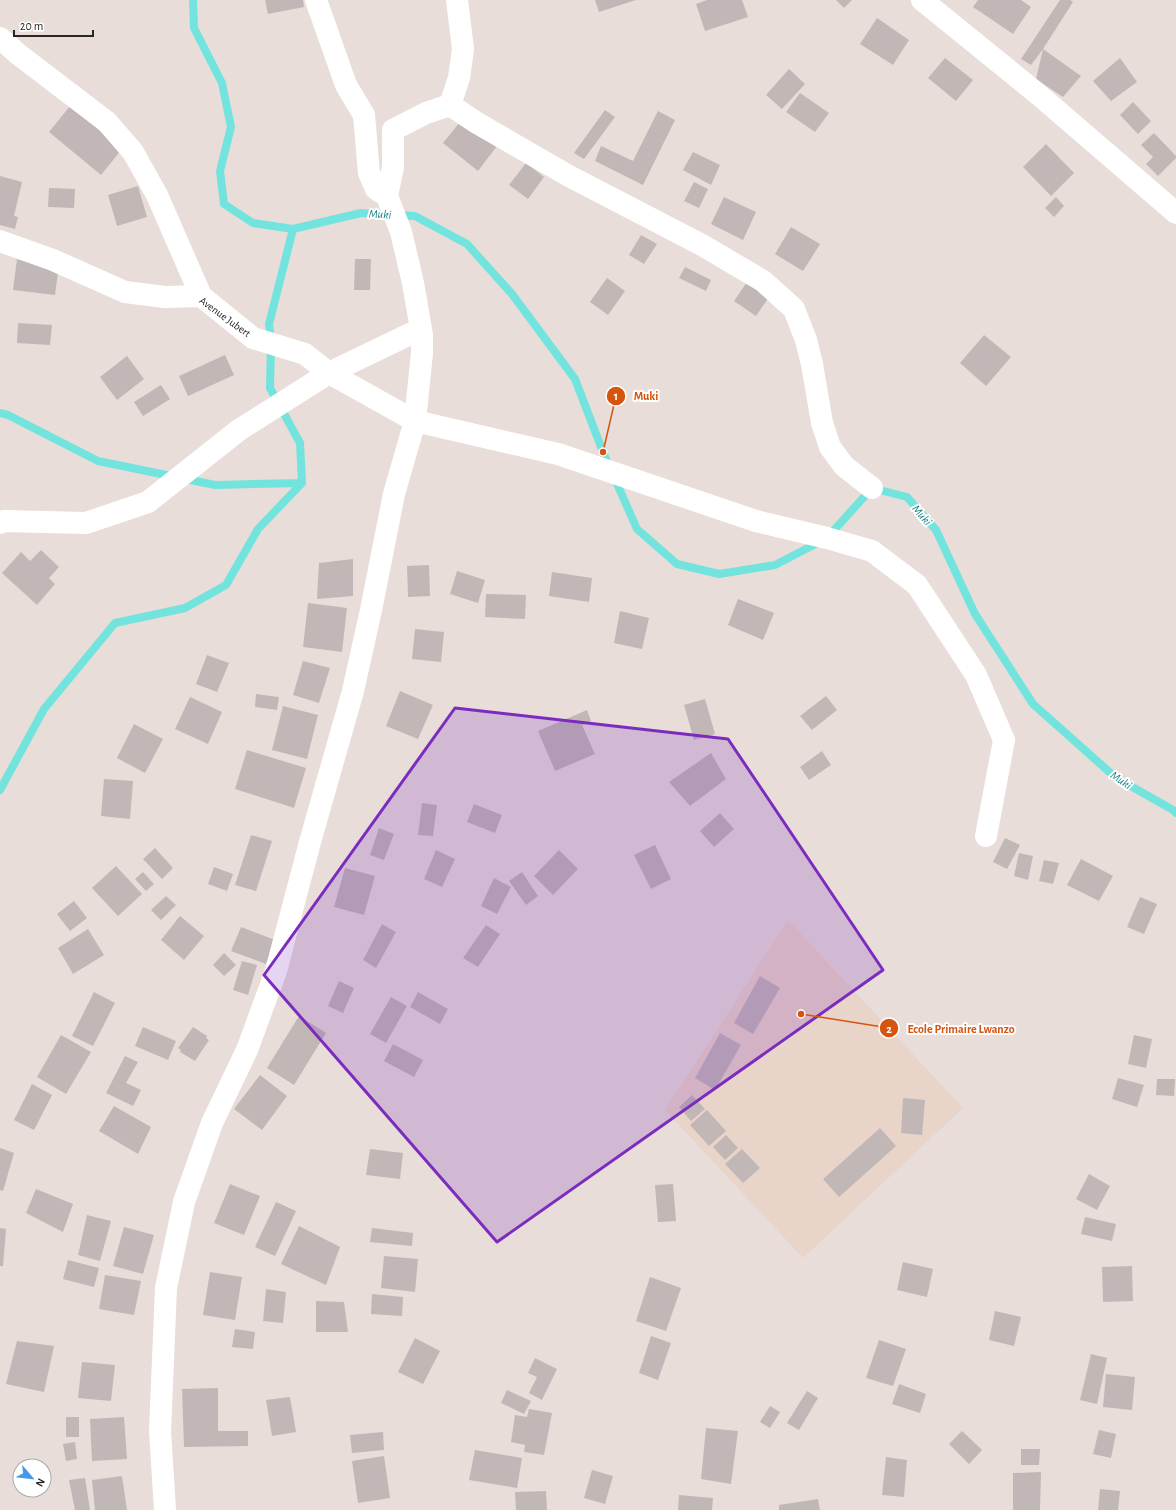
<svg xmlns="http://www.w3.org/2000/svg" width="1176" height="1510" font-family="'Alegreya Sans',sans-serif">
	<style>
		.education { fill: #e9d4c9 }
		.lines { fill: none; stroke-linecap: round; stroke-linejoin: round }
		.stream { stroke: #72e4dd; stroke-width: 8 }
		.building { fill: #c1b7b6 }
		.minor { stroke: #fff; stroke-width: 22 }
		.marked { fill: #7b2cbf; fill-opacity: 0.2; stroke: #7b2cbf; stroke-width: 3; stroke-linejoin: round }
		.labels { text-anchor: middle; dominant-baseline: central; stroke-width: 4; stroke-linejoin: round; paint-order: stroke }
		.street-label { font-size: 11px; fill: #272727; stroke: #fff }
		.water-label { font-size: 12px; font-style: italic; fill: #178285; stroke: #fff }
		.leader { fill: none; stroke: #d5540f; stroke-width: 1.5 }
		.callout-dot { fill: #d5540f; stroke: #fff; stroke-width: 1.5 }
		.mark-label { font-size: 12px; text-anchor: middle; font-weight: bold; fill: #fff }
		.callout-label { font-size: 12px; text-anchor: middle; font-weight: bold; fill: #d5540f; stroke: #fff; stroke-width: 4; stroke-linejoin: round; paint-order: stroke }
	</style>
	<rect width="100%" height="100%" fill="#e8ddd9"/>
	<path class="education" d="M788 920 963 1108 803 1258 665 1110Z"/>
	<g class="lines">
		<path class="stream" d="M193 0 194 28 222 83 231 127 220 171 224 204 253 223 293 229 361 213 415 216 467 244 512 294 575 379 603 452 637 529 677 564 719 574 775 565 827 538 872 488 907 497 936 530 975 614 1033 704 1115 777 1173 810 1176 813
			M0 413 8 415 98 461 215 485 302 483
			M0 790 44 709 115 623 185 608 226 585 258 529 302 483 300 443 270 388 271 343 269 324 293 229"/>
	</g>
	<path class="building" d="M265 0H303L304 7 268 14Z
		M595 0H636L599 12Z
		M707 0H742L748 17 705 31 696 4Z
		M836 0H852L844 8Z
		M978 0H1021L1031 7 1013 34 973 7Z
		M1060 0H1070L1073 2 1043 49 1031 65 1021 59Z
		M877 18 909 40 893 65 860 44Z
		M1043 49 1081 76 1063 97 1036 79Z
		M945 58 973 80 956 101 928 78Z
		M1120 58 1137 82 1111 101 1093 81Z
		M789 69 805 84 782 109 766 95Z
		M800 93 829 113 815 132 786 112Z
		M1133 102 1151 121 1138 134 1120 115Z
		M70 106 122 149 101 175 49 132Z
		M605 110 615 117 584 159 574 153Z
		M658 111 675 120 643 185 595 161 601 146 633 161Z
		M460 122 497 146 478 171 443 143Z
		M1154 133 1176 156V158L1158 176 1146 164 1153 157 1141 145Z
		M1046 144 1074 173 1051 196 1023 167Z
		M693 152 720 165 711 185 683 170Z
		M526 163 544 177 528 199 509 185Z
		M0 176 22 182 14 216 18 217 15 229 0 225Z
		M694 182 708 189 699 208 684 201Z
		M138 186 147 217 117 226 108 195Z
		M49 188 75 189 74 208 48 207Z
		M724 197 756 212 743 240 711 224Z
		M1056 197 1064 206 1054 217 1045 208Z
		M791 227 820 244 803 271 775 254Z
		M641 235 657 244 644 264 629 255Z
		M17 259 59 264 55 295 13 290Z
		M355 259H371L370 290H354Z
		M685 267 711 280 706 291 679 278Z
		M607 278 625 291 608 315 590 302Z
		M747 282 769 297 756 316 734 301Z
		M18 323 52 325 50 345 17 343Z
		M984 335 1011 357 986 386 960 363Z
		M225 355 234 375 188 396 179 376Z
		M127 356 144 379 117 400 100 377Z
		M161 385 170 399 143 416 134 402Z
		M41 550 59 567 49 578 55 584 37 605 2 573 21 552 30 561Z
		M353 559V596L317 599 319 563Z
		M429 565 430 596 408 597 407 566Z
		M457 571 485 580 478 603 450 594Z
		M552 572 592 578 589 602 549 596Z
		M486 594 526 595 525 619 485 617Z
		M738 599 774 613 763 640 728 625Z
		M308 603 347 608 342 652 303 647Z
		M620 611 649 618 642 649 614 643Z
		M415 629 444 632 441 662 412 659Z
		M207 655 229 663 217 692 196 684Z
		M303 661 330 668 319 703 293 695Z
		M400 691 433 705 418 739 386 726Z
		M256 694 279 697 277 710 255 707Z
		M826 696 837 710 812 730 800 716Z
		M190 697 222 712 208 744 175 729Z
		M705 699 715 734 694 740 684 705Z
		M283 706 318 715 307 759 272 750Z
		M587 710 591 721 582 725 595 754 555 771 538 731Z
		M134 724 163 739 145 773 117 758Z
		M247 750 306 768 294 808 235 789Z
		M822 751 831 765 809 780 800 767Z
		M711 753 726 779 690 806 669 782Z
		M104 779 133 781 130 819 101 816Z
		M422 803 437 805 433 836 418 835Z
		M474 804 502 815 495 833 467 822Z
		M720 813 734 829 714 847 700 831Z
		M379 828 394 834 384 860 370 855Z
		M251 835 272 841 256 891 235 885Z
		M1005 838 1020 845 1007 869 993 862Z
		M655 845 671 879 651 889 634 855Z
		M155 848 173 868 162 879 143 859Z
		M436 850 455 859 442 887 424 879Z
		M559 850 578 869 553 895 534 876Z
		M1019 853 1033 856 1028 880 1014 876Z
		M1081 859 1113 876 1099 901 1067 885Z
		M1044 860 1059 863 1053 884 1039 881Z
		M116 866 142 894 118 916 92 888Z
		M214 867 233 874 227 891 208 884Z
		M345 868 375 876 364 915 334 907Z
		M143 872 154 884 146 891 135 879Z
		M522 872 538 896 526 905 509 881Z
		M494 878 511 887 497 914 481 906Z
		M166 896 176 905 161 920 151 910Z
		M1140 897 1157 904 1144 934 1127 927Z
		M74 901 87 918 70 931 57 914Z
		M180 916 204 936 184 960 161 940Z
		M382 924 396 932 376 968 363 960Z
		M486 925 500 934 478 967 463 958Z
		M241 927 275 940 266 964 231 951Z
		M88 929 104 955 73 974 58 948Z
		M224 953 236 965 224 976 213 965Z
		M242 961 257 965 248 995 233 990Z
		M760 976 780 988 753 1034 734 1023Z
		M339 981 354 988 343 1013 328 1006Z
		M94 992 115 1003 93 1046 72 1036Z
		M418 992 448 1009 440 1024 410 1007Z
		M391 997 407 1006 386 1043 370 1034Z
		M299 1016 326 1033 294 1085 267 1068Z
		M143 1027 176 1041 168 1060 135 1046Z
		M193 1027 207 1036 206 1038 209 1040 195 1061 180 1052 181 1050 178 1048Z
		M720 1033 741 1045 715 1090 695 1078Z
		M61 1035 91 1052 66 1094 37 1077Z
		M1134 1035 1152 1039 1146 1068 1128 1064Z
		M393 1044 423 1060 414 1077 384 1061Z
		M125 1056 138 1062 126 1083 141 1090 133 1106 106 1093Z
		M260 1075 287 1096 262 1130 234 1109Z
		M1118 1078 1144 1085 1137 1107 1112 1099Z
		M1157 1079H1175L1174 1096 1156 1095Z
		M32 1084 52 1095 34 1130 14 1120Z
		M692 1095 705 1109 691 1121 679 1107Z
		M903 1098 925 1100 922 1135 901 1133Z
		M114 1106 151 1127 138 1154 99 1131Z
		M707 1110 726 1131 709 1146 690 1125Z
		M880 1128 896 1146 839 1197 823 1179Z
		M726 1135 738 1148 725 1160 713 1147Z
		M0 1148 14 1153 3 1191 0 1190Z
		M370 1149 403 1153 400 1179 366 1175Z
		M742 1149 760 1168 743 1183 725 1164Z
		M1089 1174 1110 1186 1097 1210 1076 1199Z
		M230 1184 260 1196 244 1235 214 1223Z
		M673 1184 676 1221 658 1222 655 1185Z
		M36 1189 73 1204 63 1232 26 1213Z
		M276 1202 296 1211 275 1256 255 1247Z
		M87 1215 111 1221 100 1261 78 1255Z
		M1085 1217 1116 1224 1112 1241 1081 1234Z
		M299 1226 340 1247 326 1285 281 1264Z
		M124 1227 154 1235 143 1274 113 1266Z
		M0 1228 6 1229 3 1266H0Z
		M372 1228 413 1233 412 1246 370 1242Z
		M384 1256 418 1259 415 1292 381 1288Z
		M68 1260 99 1268 94 1287 63 1279Z
		M903 1262 933 1269 927 1297 897 1290Z
		M1132 1266 1133 1301 1103 1302 1102 1267Z
		M210 1272 242 1277 235 1320 203 1315Z
		M105 1275 141 1281 134 1315 99 1309Z
		M650 1277 681 1288 666 1331 636 1321Z
		M266 1289 286 1292 283 1323 263 1321Z
		M372 1294 403 1297 402 1316 371 1314Z
		M316 1301 344 1302 348 1332H316Z
		M995 1311 1021 1317 1014 1346 989 1340Z
		M235 1329 255 1332 253 1349 232 1347Z
		M651 1336 671 1343 658 1380 639 1373Z
		M415 1338 440 1351 423 1384 398 1372Z
		M879 1340 906 1349 893 1386 866 1378Z
		M17 1341 54 1346 44 1392 6 1384Z
		M1091 1354 1107 1358 1097 1404 1080 1400Z
		M535 1358 557 1369 542 1400 529 1393 537 1377 528 1373Z
		M82 1362 115 1365 111 1401 78 1398Z
		M1106 1374 1135 1377 1132 1410 1103 1407Z
		M899 1384 926 1394 920 1413 892 1404Z
		M218 1388V1431H248V1446L184 1447 182 1389Z
		M507 1390 531 1401 524 1414 501 1403Z
		M807 1391 818 1398 799 1430 787 1423Z
		M290 1397 296 1432 272 1436 266 1400Z
		M770 1406 780 1412 770 1428 760 1422Z
		M529 1409 552 1413 544 1455 524 1452 525 1445 511 1442 515 1415 527 1417Z
		M66 1417H79V1437H66Z
		M124 1417 127 1459 92 1461 90 1419Z
		M706 1428 738 1431 731 1484 701 1479Z
		M1099 1430 1116 1434 1111 1458 1093 1454Z
		M962 1431 982 1450 969 1464 949 1444Z
		M383 1432 384 1450 352 1453 350 1435Z
		M75 1442 77 1459 66 1461 63 1444Z
		M1021 1449H1040L1039 1465H1021Z
		M475 1450 522 1458 517 1488 469 1480Z
		M384 1456 390 1498 358 1503 352 1461Z
		M886 1457 907 1460 904 1497 882 1495Z
		M592 1470 613 1476 605 1504 584 1498Z
		M1041 1472 1040 1510H1013V1473Z
		M122 1476 127 1510H95L92 1480Z
		M85 1478 90 1510H75L69 1480Z
		M1100 1489 1120 1491 1118 1510H1098Z
		M546 1491 547 1510H516L515 1492Z
		M679 1495 713 1498 712 1510H678Z
		M818 1499 820 1510H779V1505Z"/>
	<g class="lines">
		<path class="minor" d="M316 0 346 85 364 115 369 173 376 189 387 196
			M457 0 463 49 459 78 450 105 477 123 569 176 702 245 763 281 794 309 806 340 812 364 822 423 830 447 844 466 872 488
			M922 0 1039 95 1176 213
			M0 38 18 54 107 122 133 152 157 195 201 296
			M0 241 53 260 125 292 165 297 201 296 253 338 305 354 329 373 415 421 558 454 756 521 827 538 872 551 917 585 976 675 1004 740 986 836
			M0 523 4 521 86 523 148 502 239 430 329 373 410 334 422 335
			M165 1510 160 1431 166 1288 184 1202 212 1123 247 1050 276 971 310 842 353 691 371 610 394 494 415 421 422 353V335L413 283 401 232 387 196 393 167V130L426 113 450 105"/>
	</g>
	<path class="marked" d="M455 708 728 739 883 970 497 1242 264 975Z"/>
	<g class="labels">
		<g class="street-label">
			<text transform="translate(225 317) rotate(36)">Avenue Jubert</text>
		</g>
		<g class="water-label">
			<text transform="translate(380 214) rotate(3)">Muki</text>
			<text transform="translate(922 515) rotate(49)">Muki</text>
			<text transform="translate(1121 780) rotate(34)">Muki</text>
		</g>
	</g>
	<path class="leader" d="M603 452L616 396M801 1014L889 1028"/>
	<g class="callout-dot">
		<circle cx="603" cy="452" r="4"/>
		<circle cx="801" cy="1014" r="4"/>
		<circle cx="616" cy="396" r="10"/>
		<circle cx="889" cy="1028" r="10"/>
	</g>
	<g class="mark-label">
		<text x="616" y="400">1</text>
		<text x="889" y="1033">2</text>
	</g>
	<g class="callout-label">
		<text x="646" y="400">Muki</text>
		<text x="961" y="1033">Ecole Primaire Lwanzo</text>
	</g>
	<g transform="translate(32 1478) rotate(118)"><circle r="19" fill="#ffffff" stroke="#a9a9a9"/>
	<path d="M0-3L7 15L0 10L-7 15Z" fill="#4399eb"/>
	<text y="-6" font-size="11" font-weight="bold" text-anchor="middle" fill="#272727">N</text>
	</g>
	<path d="M14 30v6h79v-6" fill="none" stroke="#272727" stroke-width="2"/>
	<text x="20" y="30" font-size="12" fill="#272727" stroke="#ffffff" stroke-width="3" paint-order="stroke">20 m</text>
</svg>
